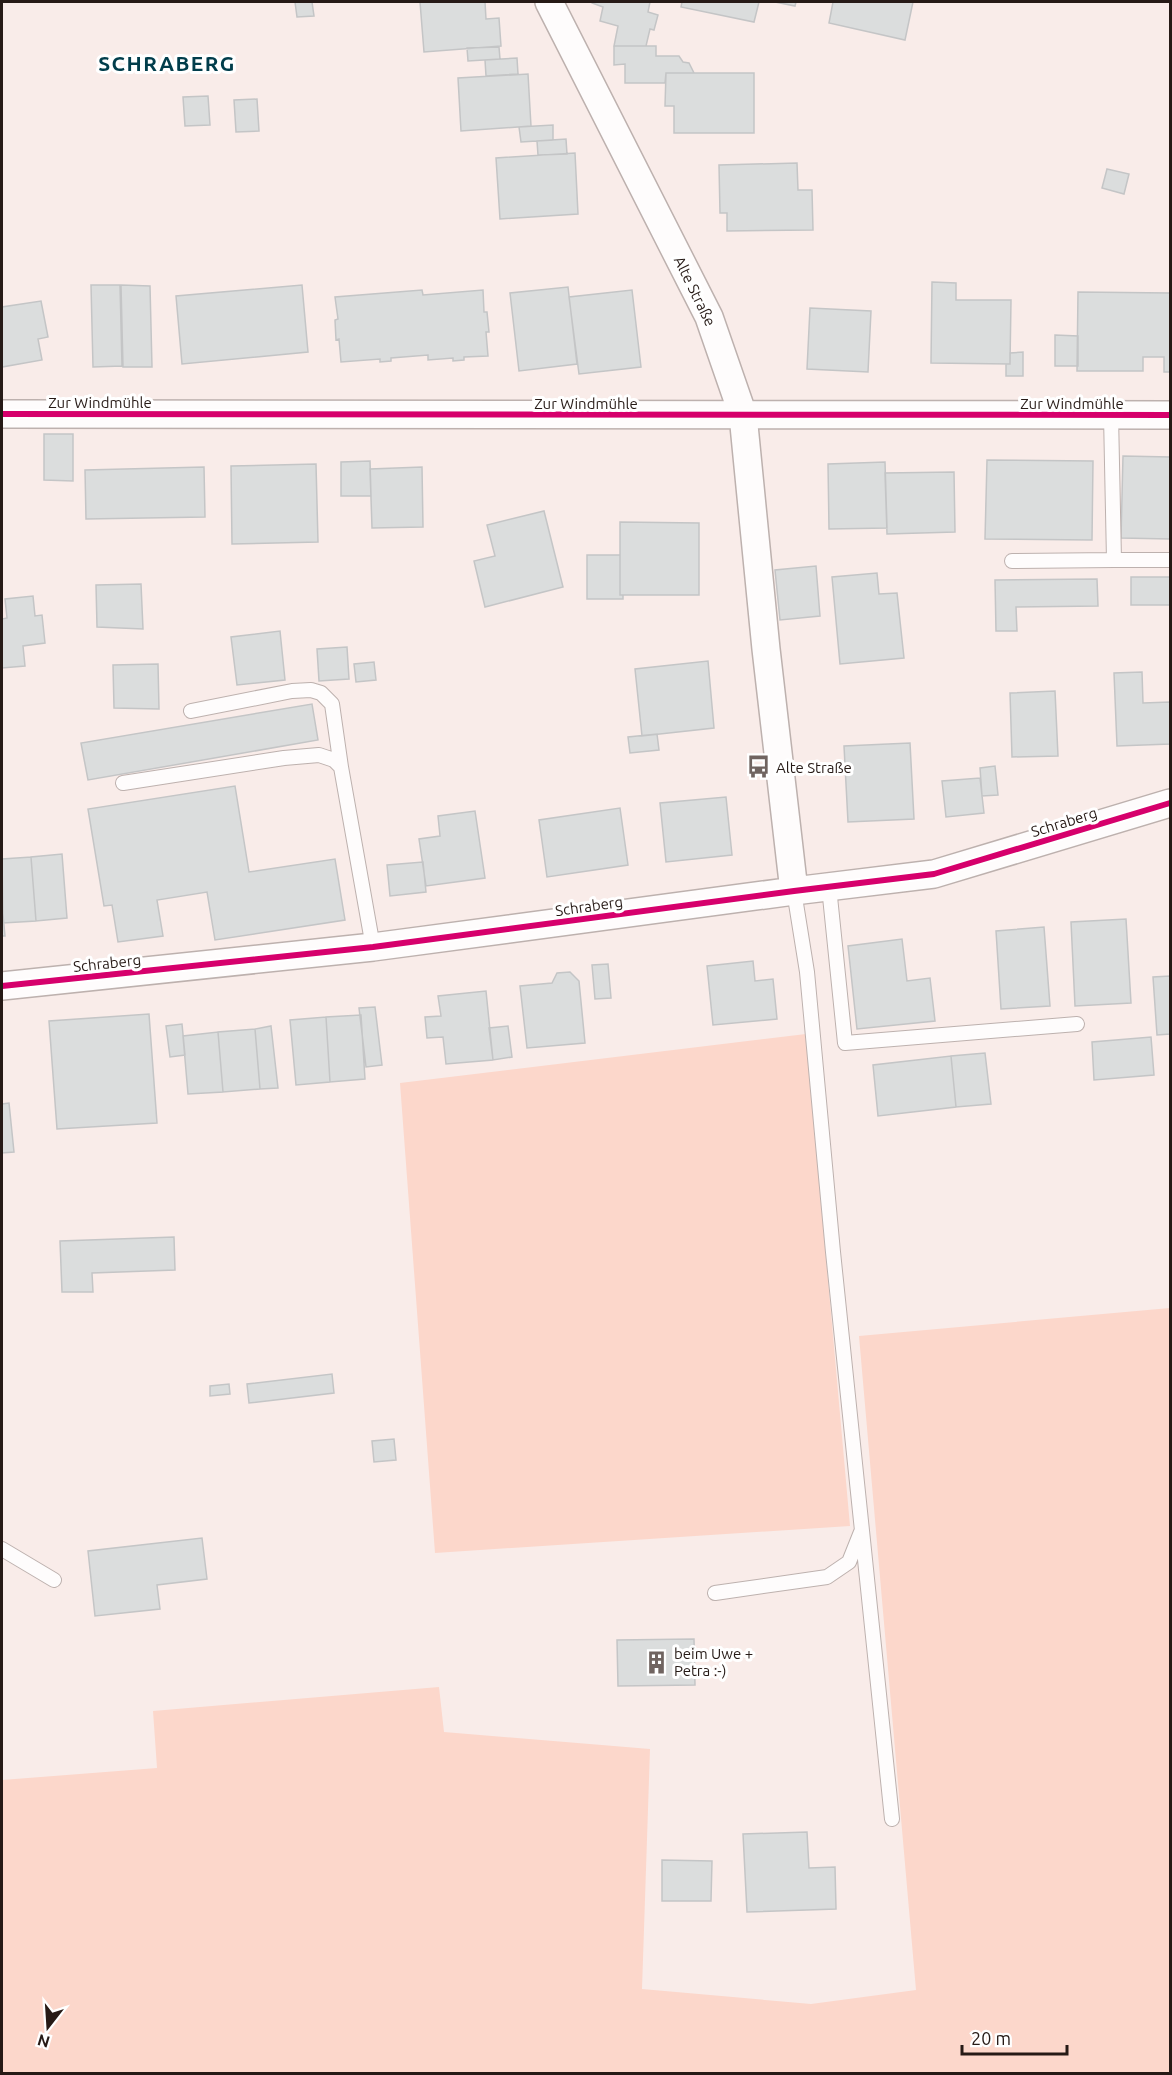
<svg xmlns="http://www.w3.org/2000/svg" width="1172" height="2075" font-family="Ubuntu,sans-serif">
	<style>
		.green { fill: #fcd7cb }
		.building { fill: #dbdddd; stroke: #c4c5c6; stroke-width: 1.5 }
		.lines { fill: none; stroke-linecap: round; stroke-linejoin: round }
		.service-casing { stroke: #bdb1ae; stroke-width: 16 }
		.minor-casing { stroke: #bdb1ae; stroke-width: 30 }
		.service { stroke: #fefcfc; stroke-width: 14 }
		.minor { stroke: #fefcfc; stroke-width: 27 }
		.cycleway-casing { stroke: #fff; stroke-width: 10 }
		.cycleway { stroke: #d6006c; stroke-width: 6 }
		.labels { text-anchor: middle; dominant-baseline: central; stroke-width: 6; stroke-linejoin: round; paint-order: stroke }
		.street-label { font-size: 15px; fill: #261a16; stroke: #fff }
		.poi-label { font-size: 15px; fill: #261a16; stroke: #fff; text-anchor: start }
		.district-label { font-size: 21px; font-weight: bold; letter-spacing: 1.5px; fill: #013d4b; stroke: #fff }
	</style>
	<rect width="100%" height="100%" fill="#f9ece9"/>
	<path class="green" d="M806 1034 850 1526 435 1553 400 1083Z
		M1170 1308V2073H2V1780L157 1768 153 1711 439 1687 444 1732 650 1749 642 1989 811 2004 916 1990 859 1336Z"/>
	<path class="building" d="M295 2H312L314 16 297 17Z
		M420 2H485L486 19 499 18 501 46 424 52Z
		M592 2H650L648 12 658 15 654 30 650 29 646 46H614L618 26 600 21 603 7 592 3Z
		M682 2H759L754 22 681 7Z
		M775 2H796L795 6Z
		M833 2H913L905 40 829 23Z
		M614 46H656V56H679L683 62 689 63 694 73H666L665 83H625V64L614 65Z
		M499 47 500 59 468 61 467 48Z
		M517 58 518 74 486 76 485 60Z
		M666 73H754V133H674V106H665Z
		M528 74 531 126 461 131 458 78Z
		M208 96 210 125 185 126 183 97Z
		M257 99 259 131 236 132 234 100Z
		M553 125V140L521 142 519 127Z
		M566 139 567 154 538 155 537 141Z
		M575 153 578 214 500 219 496 158Z
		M797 163 798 190H812L813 230 727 231V213H720L719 165Z
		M1107 169 1129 174 1124 194 1102 188Z
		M932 282 956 283V300H1011L1010 364 931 363Z
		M91 285H120L122 366 93 367Z
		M121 285 150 286 152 367H123Z
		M302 285 308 352 182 364 176 296Z
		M568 287 577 364 519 371 510 293Z
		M422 290 423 295 483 290 484 312H487L489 332H486L488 356 464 357V360L453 361V358L428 360V355L391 358V361L380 362V359L341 362 339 339 336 340 335 320 338 319 335 297Z
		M632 290 641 367 579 374 569 297Z
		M1078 292 1170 293V372H1164V357H1143V371H1077Z
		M41 301 48 337 38 339 42 360 2 367V307Z
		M810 308 871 311 868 372 807 369Z
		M1055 335 1078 336V366H1055Z
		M1023 352V376H1006V364H1010V353Z
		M44 434H73V481L44 480Z
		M1123 456 1170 457V539L1121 538Z
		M987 460 1093 461 1092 540 985 539Z
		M370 461 371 496H341V462Z
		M885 462 887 528 829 529 828 464Z
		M316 464 318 542 232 544 231 466Z
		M204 467 205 517 86 519 85 470Z
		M422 467 423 527 372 528 370 469Z
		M954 472 955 532 887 534 885 473Z
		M544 511 563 587 485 607 474 561 495 556 487 525Z
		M620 522 699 523V595H620Z
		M587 555H620V595H623V599H587Z
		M816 566 820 616 780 620 775 570Z
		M877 573 879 594 897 593 904 658 840 664 832 577Z
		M1131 577H1170V605H1131Z
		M1097 579 1098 606 1016 607 1017 631H996L995 580Z
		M141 584 143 629 97 627 96 585Z
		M33 596 35 616 42 615 45 643 23 646 25 666 2 668V619L7 618 5 599Z
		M280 631 285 680 237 685 231 637Z
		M347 647 349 679 319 681 317 649Z
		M708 661 714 728 642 736 635 669Z
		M374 662 376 680 356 682 354 664Z
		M158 664 159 709 114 708 113 665Z
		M1142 672 1143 703 1170 702V744L1117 746 1114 673Z
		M1055 691 1058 756 1012 757 1010 693Z
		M312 704 318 740 88 780 81 743Z
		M657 734 659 750 630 753 628 737Z
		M910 743 914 819 848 822 844 746Z
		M995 766 998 795 982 796 980 768Z
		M980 778 984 813 946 817 942 781Z
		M235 786 249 872 335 859 345 920 215 940 207 892 157 900 163 936 118 942 112 905 104 906 88 809Z
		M726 797 732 855 666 862 660 803Z
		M620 808 628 865 547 877 539 820Z
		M475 811 485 878 426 886 419 839 440 836 438 816Z
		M62 854 67 918 36 921 31 857Z
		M31 857 36 921 3 923 2 859Z
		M423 862 426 892 390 896 387 865Z
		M2 904 5 936H2Z
		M1126 919 1131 1003 1075 1006 1071 922Z
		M1044 927 1050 1006 1001 1009 996 931Z
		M902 939 907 981 930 978 935 1021 857 1029 848 946Z
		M753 961 755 981 773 979 777 1019 713 1025 707 966Z
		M608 964 611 998 595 999 592 965Z
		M570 972 579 981 585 1043 527 1048 520 986 552 983 557 973Z
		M1170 976V1034L1157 1035 1153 977Z
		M486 991 493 1060 446 1064 443 1037 427 1038 425 1017 441 1016 438 996Z
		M375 1007 382 1065 366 1067 359 1008Z
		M149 1014 157 1123 57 1129 49 1021Z
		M361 1015 365 1079 330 1082 326 1017Z
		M326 1017 330 1082 296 1085 290 1020Z
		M182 1024 185 1055 170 1057 166 1026Z
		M271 1026 278 1088 260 1089 255 1029Z
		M508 1026 512 1057 493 1060 489 1028Z
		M255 1029 260 1089 223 1092 218 1032Z
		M218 1032 223 1092 188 1094 183 1036Z
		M1151 1037 1154 1075 1094 1080 1092 1042Z
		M985 1053 991 1104 956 1107 951 1056Z
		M951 1056 956 1107 878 1116 873 1065Z
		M9 1103 14 1152 2 1153V1104Z
		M174 1237 175 1270 92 1273 93 1292H62L60 1241Z
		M332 1374 334 1393 249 1403 247 1384Z
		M229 1384 230 1394 210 1396V1386Z
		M394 1439 396 1460 374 1462 372 1441Z
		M202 1538 207 1579 157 1585 160 1609 95 1616 88 1551Z
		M694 1639 695 1685 618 1686 617 1640Z
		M807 1832 809 1868 835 1867 836 1909 747 1912 743 1834Z
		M662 1860 712 1861 711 1901H662Z"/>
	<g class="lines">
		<defs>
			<path id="service" d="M1114 560H1170
				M1012 561 1114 560 1111 415
				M191 711 292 691 311 690 321 693 332 704 341 767
				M123 783 284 758 319 755 334 760 341 767 373 947
				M829 887 845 1043 1077 1024
				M794 891 807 972 833 1252 892 1819
				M2 1549 54 1580
				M715 1593 827 1577 849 1562 861 1532"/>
			<path id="minor" d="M549 2 709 317 743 415 766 649 794 891
				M2 414 1170 415
				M2 986 373 947 794 891 934 874 1170 803"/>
		</defs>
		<use href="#service" class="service-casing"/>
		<use href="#minor" class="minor-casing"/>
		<use href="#service" class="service"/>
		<use href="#minor" class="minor"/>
		<defs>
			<path id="cycleway" d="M2 414 1170 415
				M2 986 373 947 794 891 934 874 1170 803"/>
		</defs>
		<use href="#cycleway" class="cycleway-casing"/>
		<use href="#cycleway" class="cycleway"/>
	</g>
	<defs>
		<symbol id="bus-bare" viewBox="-9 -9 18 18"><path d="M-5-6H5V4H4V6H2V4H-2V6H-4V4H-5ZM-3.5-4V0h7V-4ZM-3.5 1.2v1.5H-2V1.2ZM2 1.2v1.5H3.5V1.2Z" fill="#706460" stroke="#fff" stroke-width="2.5" paint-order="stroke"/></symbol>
		<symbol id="building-bare" viewBox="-9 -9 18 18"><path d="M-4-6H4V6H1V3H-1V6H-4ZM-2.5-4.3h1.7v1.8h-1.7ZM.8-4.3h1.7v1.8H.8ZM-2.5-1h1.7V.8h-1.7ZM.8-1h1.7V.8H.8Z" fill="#706460" stroke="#fff" stroke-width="2.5" paint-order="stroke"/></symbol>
	</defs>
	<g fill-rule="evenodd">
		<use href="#bus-bare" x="742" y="750" width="33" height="33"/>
		<use href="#building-bare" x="640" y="1646" width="33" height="33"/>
	</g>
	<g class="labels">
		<g class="street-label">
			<text transform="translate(695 291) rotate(64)">Alte Straße</text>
			<text x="100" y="402">Zur Windmühle</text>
			<text x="586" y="403">Zur Windmühle</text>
			<text x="1072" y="403">Zur Windmühle</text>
			<text transform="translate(1064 822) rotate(-17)">Schraberg</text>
			<text transform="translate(589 906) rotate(-8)">Schraberg</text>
			<text transform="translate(107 963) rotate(-6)">Schraberg</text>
		</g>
		<g class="poi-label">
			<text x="776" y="767">Alte Straße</text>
			<text x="674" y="1653">beim Uwe +<tspan x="674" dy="17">Petra :-)</tspan></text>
		</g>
		<g class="district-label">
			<text x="167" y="63">SCHRABERG</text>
		</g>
	</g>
	<rect width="1172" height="2075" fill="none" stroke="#261a16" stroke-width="6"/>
	<g transform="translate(48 2027) rotate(197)" stroke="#ffffff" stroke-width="4.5" paint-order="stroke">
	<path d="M0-4.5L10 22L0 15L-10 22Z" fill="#261a16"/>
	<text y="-9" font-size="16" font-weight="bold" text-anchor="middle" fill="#261a16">N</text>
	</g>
	<path d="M962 2045v9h105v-9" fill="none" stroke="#261a16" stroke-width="3"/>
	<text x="971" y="2045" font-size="18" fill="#261a16" stroke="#ffffff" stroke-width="4.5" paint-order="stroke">20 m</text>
</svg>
